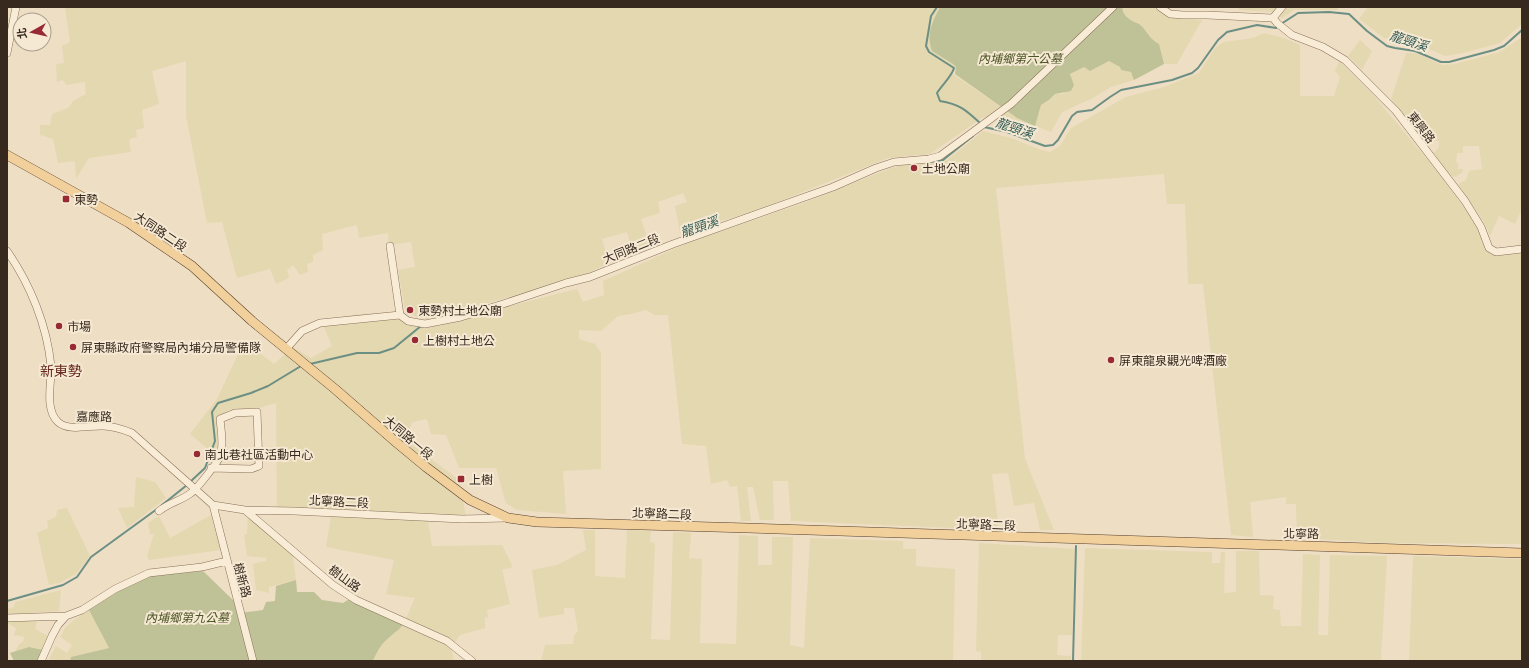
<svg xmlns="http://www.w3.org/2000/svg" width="1529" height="668" font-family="Literata,'Noto Sans TC',serif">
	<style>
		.farmland { fill: #e4d8b1 }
		.cemetery { fill: #bfc197 }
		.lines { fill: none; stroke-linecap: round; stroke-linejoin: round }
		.stream { stroke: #6c8f84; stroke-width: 2 }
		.minor-casing { stroke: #88705a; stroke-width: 8 }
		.major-casing { stroke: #563e2e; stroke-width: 10 }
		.minor { stroke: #f9ecd7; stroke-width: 7 }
		.major { stroke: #f1d09c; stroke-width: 9 }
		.poi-dot { fill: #972a33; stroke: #f5e9d3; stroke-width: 1.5 }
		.labels { text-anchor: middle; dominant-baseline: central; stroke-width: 4; stroke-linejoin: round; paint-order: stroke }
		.park-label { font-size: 12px; font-style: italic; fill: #4c5525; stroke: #f5e9d3 }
		.street-label { font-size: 12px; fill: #38291e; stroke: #f5e9d3 }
		.poi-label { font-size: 12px; fill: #38291e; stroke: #f5e9d3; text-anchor: start }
		.water-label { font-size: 13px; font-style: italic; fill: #2e5852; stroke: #f5e9d3 }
		.quarter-label { font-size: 14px; fill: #65281e; stroke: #f5e9d3 }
	</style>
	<rect width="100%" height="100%" fill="#eedec4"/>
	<path class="farmland" d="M65 7H940L931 24 932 51 953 64 956 67 953 74 1017 118 1039 114 1041 105 1049 101 1055 94H1063L1074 85 1070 74 1085 66 1090 71 1109 61 1120 67 1121 70 1131 72 1134 80 1111 87 1093 98 1062 112 1051 132 1035 126 998 116 982 118 930 154 888 158 755 211 680 233 675 206 687 202 683 193 658 202 660 213 641 219 650 246 633 252 627 232 602 239 609 263 588 273 456 313 427 319 415 316 405 310 398 270 415 267 411 242 389 245 388 233 359 238 357 225 322 234 323 250 313 255V262L307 264 308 272 300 275 293 265 287 270 289 278 276 284 270 269 237 278 222 222 207 223 186 116V61L152 71 159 104 142 110 144 128 136 130 137 137 129 139 131 152 89 158 76 179 75 161 58 163 53 139 40 135V125H50L52 114 68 108 73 101 86 94 85 82 66 85 63 80 57 82 56 64 64 63 62 46 70 42Z
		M1122 7H1155L1172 17 1202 20 1177 64H1164L1159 44 1152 40 1145 30 1138 24 1129 20 1125 15Z
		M1238 7H1338V10H1294L1282 18 1271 12 1239 10Z
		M1368 7H1522V24L1500 43 1463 53 1445 56 1429 49 1409 46 1384 38 1359 19Z
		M1264 33 1284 38 1300 45V96H1334L1340 77 1335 71 1339 61 1373 95 1432 165 1475 222 1480 231 1484 246 1489 252 1505 254 1522 253V544L1387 543 1297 538 1296 504H1286V497L1250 502 1253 537 1231 535 1203 284H1188L1185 204H1167L1164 174 996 188 1025 459 1054 530H1040L1034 503 1014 506 1008 473 992 474 999 530 791 521 788 481H773L774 520H760L753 487H747L751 521H741L737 486 730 487 727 480 711 484 706 446 682 444 668 315H655L646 310 631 314 618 316 601 331 579 330V339L595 344 601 353V469L563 471 566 514 517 510 506 503 496 468H459L446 435 431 434 427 419 412 422 406 440 459 480 467 522H428L432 546 502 545 513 567 502 570 510 604 487 610 488 617 485 618V628L460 635 451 648 454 661H373L378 649 393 633 402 627 415 598 386 594 394 560 326 547 331 516 277 514 276 403 259 408 228 410 217 419V447L215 455 190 434 217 399 244 341 274 364 293 347 311 358 332 346 321 320 359 314 398 312 408 324 424 328 577 289 583 302 604 295 603 281 694 240 798 205 891 168 903 165 924 164 947 160 983 131 1011 138 1041 150 1050 152 1060 146 1071 128 1126 97 1164 87 1199 73 1215 48 1224 42 1253 38Z
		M1522 37V214L1520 213 1515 224 1499 216 1490 236 1485 224 1458 184 1466 180 1469 171 1482 169 1479 146H1463V153H1457L1456 163H1458V169H1463L1462 173 1455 177 1449 175 1434 153 1439 147V141L1423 140 1391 99 1406 53H1415L1443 65 1455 64 1500 52Z
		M1360 40 1372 51 1362 70 1348 56Z
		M136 477 155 482 166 498 127 528 118 508 134 507Z
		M67 508 90 556 76 574 59 583 49 585 37 533 48 528 47 521 56 517 57 510Z
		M211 515 221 550 149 560 147 556 154 534H150L148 523 159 516 170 538Z
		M248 515 300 555 293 557 296 580 269 587V593L256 590 253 564 266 561V558L247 556 244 535 247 534Z
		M583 530H595V576L625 578 627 530 651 531 650 542 655 543 651 639 670 640 673 532 691 533 689 558 702 559 700 643 736 644 739 535 758 536V565H772V537H793L790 645 804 648 810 538 903 541V549H916V566L955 569 953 661H541L545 645 573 644 574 636 578 631 574 608H564V614L539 618 532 570 557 565 586 550Z
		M979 543 1075 549 1072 635H1058L1057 655 1071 656V661H981V652L976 651Z
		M1085 548 1212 552V563H1220L1221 552H1225L1224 593 1236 592V551H1259L1260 595 1274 596 1273 609 1280 610 1281 626H1301L1303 554 1320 555 1318 635H1328L1330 555 1387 556 1381 661H1081Z
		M1413 556 1522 559V661H1409Z
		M61 590 59 611 7 615V609L14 607 15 602Z
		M89 610 109 648 71 657 70 661H57L49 659 56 646 67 653 72 645 60 637 65 628 74 620Z
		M38 618 35 629 50 637 43 650 29 647 15 652 19 644 23 642 24 637 14 635 16 628 7 623V620Z"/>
	<path class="cemetery" d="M940 7H1122C1123 11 1124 15 1128 18 1131 21 1135 22 1139 24 1148 31 1148 38 1159 44L1164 64 1134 80 1131 72 1121 70 1120 67 1109 61 1090 71 1084 67 1070 74 1074 85 1071 91 1055 94 1049 100 1041 105 1035 126 1017 118 955 74 956 67 953 64 932 51C926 33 932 23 940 7Z
		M203 571 235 602 239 613 263 610 266 602 275 601 276 586 296 580 297 592H314L322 600 343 603 351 598 403 624C401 629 396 631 392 635 382 643 378 649 373 661H70L71 657 109 648 89 610 121 590 150 576Z
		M29 647 43 650 37 661H14L10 653Z"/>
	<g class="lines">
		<path class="stream" d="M937 7 931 16 926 46 929 52 954 68C952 76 942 85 937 93L940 101C960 104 967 111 981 124
			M1281 24 1298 13 1329 12 1349 14 1367 31 1387 46 1395 48 1415 51 1441 62H1449L1494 50 1504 46 1522 30
			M984 127 1007 132 1045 146 1053 145 1058 140 1072 116 1077 112 1092 110 1110 97 1121 90 1172 80 1192 73 1198 68 1218 40 1227 32 1257 25 1276 28 1277 26
			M930 162 943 160 973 136
			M310 364 357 353H379L394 348 421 326
			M190 482 205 468 215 441 212 412 218 403 251 393 268 386 301 366
			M162 505 187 485
			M7 601 63 585 77 577 91 557 157 509
			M1073 661 1076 546"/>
		<defs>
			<path id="minor" d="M1160 7 1170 14 1183 15H1207L1273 18 1277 23 1292 35 1323 47 1345 60 1396 111 1465 201 1481 227 1489 248 1496 252 1522 249
				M1273 18 1282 7
				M7 53 16 7
				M390 246 400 315
				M7 251C30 284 47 325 51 366 52 382 44 409 58 422 69 432 90 425 103 426 113 426 122 429 132 433L213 505
				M287 348 302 331 320 323 400 315 408 321 425 324 461 317 503 304 566 283 590 277 673 244 833 187 876 168 894 162 929 159 940 156 1011 104 1113 7
				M213 505 245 510 333 585 356 600 447 641 472 661
				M213 505 253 661
				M245 510 294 511 462 519 506 518
				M159 511C170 502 181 501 191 493 196 490 218 462 220 456 224 446 221 430 220 419L235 413 257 412 259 466 251 469 211 468
				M7 618 66 616
				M41 661 52 636 58 625 66 616 82 610 115 589 149 573 202 567 227 561"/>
			<path id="major" d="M7 155 129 223 192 266 252 321 335 389 397 443 426 467 470 500 508 518 537 522 748 528 1522 553"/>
		</defs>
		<use href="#minor" class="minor-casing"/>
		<use href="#major" class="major-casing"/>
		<use href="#minor" class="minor"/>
		<use href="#major" class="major"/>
	</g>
	<g class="poi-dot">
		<circle cx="914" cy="168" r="4"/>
		<rect x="62" y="195" width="8" height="8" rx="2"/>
		<circle cx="410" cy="310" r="4"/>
		<circle cx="59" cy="326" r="4"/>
		<circle cx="415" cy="340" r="4"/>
		<circle cx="73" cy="347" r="4"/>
		<circle cx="1111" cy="360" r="4"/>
		<circle cx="197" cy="454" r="4"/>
		<rect x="457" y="475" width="8" height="8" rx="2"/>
	</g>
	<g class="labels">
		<g class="park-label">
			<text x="1020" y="58">內埔鄉第六公墓</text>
			<text x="187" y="617">內埔鄉第九公墓</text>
		</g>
		<g class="street-label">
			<text transform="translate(1422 127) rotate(52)">東興路</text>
			<text transform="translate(161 231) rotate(34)">大同路二段</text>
			<text transform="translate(631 248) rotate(-22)">大同路二段</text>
			<text transform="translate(94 416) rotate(1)">嘉應路</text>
			<text transform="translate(409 437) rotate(40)">大同路一段</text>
			<text transform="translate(339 501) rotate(3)">北寧路二段</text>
			<text transform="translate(662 513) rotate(2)">北寧路二段</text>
			<text transform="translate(986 524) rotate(2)">北寧路二段</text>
			<text transform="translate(1301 533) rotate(1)">北寧路</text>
			<text transform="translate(345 578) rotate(36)">樹山路</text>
			<text transform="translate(243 580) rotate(75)">樹新路</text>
		</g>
		<g class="poi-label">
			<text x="922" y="168">土地公廟</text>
			<text x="74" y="199">東勢</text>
			<text x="418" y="310">東勢村土地公廟</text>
			<text x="67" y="326">市場</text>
			<text x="423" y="340">上樹村土地公</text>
			<text x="81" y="347">屏東縣政府警察局內埔分局警備隊</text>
			<text x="1119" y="360">屏東龍泉觀光啤酒廠</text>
			<text x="205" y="454">南北巷社區活動中心</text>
			<text x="469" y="479">上樹</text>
		</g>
		<g class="water-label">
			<text transform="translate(1409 40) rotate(18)">龍頸溪</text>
			<text transform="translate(1015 127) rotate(18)">龍頸溪</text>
			<text transform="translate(699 226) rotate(-19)">龍頸溪</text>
		</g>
		<g class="quarter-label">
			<text x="61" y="370">新東勢</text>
		</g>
	</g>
	<rect width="1529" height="668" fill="none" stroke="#38291e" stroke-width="16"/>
	<g transform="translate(32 32) rotate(262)"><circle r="19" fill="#f5e9d3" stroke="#a99c8b"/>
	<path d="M0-3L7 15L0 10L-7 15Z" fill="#972a33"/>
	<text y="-6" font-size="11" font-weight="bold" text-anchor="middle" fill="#38291e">北</text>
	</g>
</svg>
